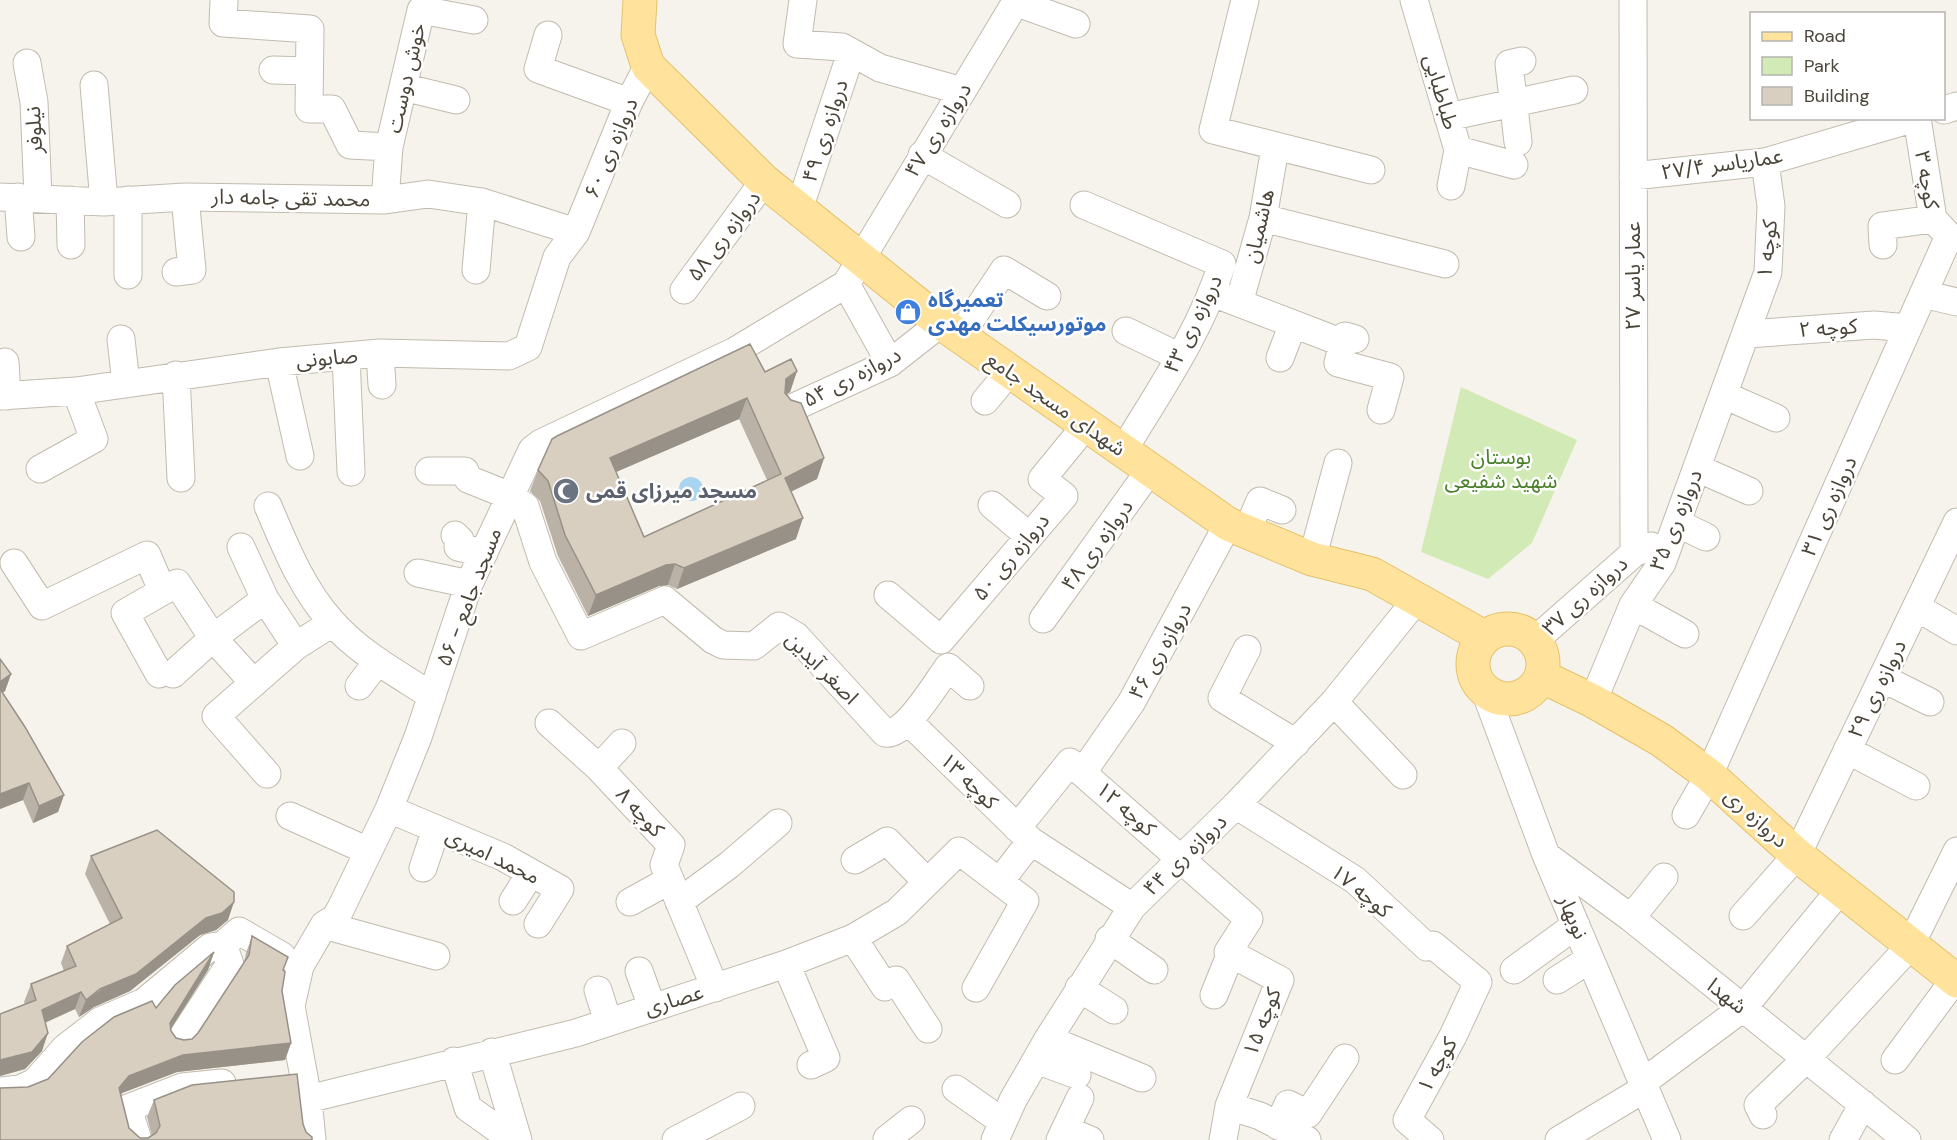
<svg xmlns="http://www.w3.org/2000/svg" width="1957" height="1140" font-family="'DM Sans','Noto Sans Arabic',sans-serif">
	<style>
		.green { fill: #d2eab5 }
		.water { fill: #a9d4f2 }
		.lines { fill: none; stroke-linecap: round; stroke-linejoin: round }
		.minor-casing { stroke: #c2bbae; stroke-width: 29 }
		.major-casing { stroke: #e6c16a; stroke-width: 35 }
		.minor { stroke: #fff; stroke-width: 27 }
		.major { stroke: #ffe39c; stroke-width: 33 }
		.wall { fill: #bab2a6; fill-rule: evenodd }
		.shaded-wall { fill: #979187 }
		.building { fill: #d8cfc1; stroke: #979187; stroke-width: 1.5; fill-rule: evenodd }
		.labels { text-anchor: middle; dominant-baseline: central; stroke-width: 5; stroke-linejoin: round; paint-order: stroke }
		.street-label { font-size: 21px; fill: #4b4439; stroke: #fff }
		.shop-label { font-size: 21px; font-weight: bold; fill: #366cbe; stroke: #fff; text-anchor: start }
		.park-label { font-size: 21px; fill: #4a7f2a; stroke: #fff }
		.worship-label { font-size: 21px; font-weight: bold; fill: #5b616d; stroke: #fff; text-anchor: start }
	</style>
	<rect width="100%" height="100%" fill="#f6f3ec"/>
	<path class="green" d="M1461 387 1577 440 1532 543 1488 579 1421 552Z"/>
	<path class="water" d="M679 489a12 12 0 1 1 24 0a12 12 0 1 1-24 0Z"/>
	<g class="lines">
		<defs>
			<path id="minor" d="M224 0 223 23 310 29 309 109H332L350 145 389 147
				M803 0 797 44 842 47 880 68 962 91
				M1245 0 1213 130 1371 170
				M1414 0 1458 150 1451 186
				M1633 0 1634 553
				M1015 2 1076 24
				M548 35 538 69 629 102
				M27 63 34 102 38 197
				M273 70 309 71
				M94 85 104 202
				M403 87 456 100
				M1944 110 1957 106
				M1448 117 1574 90
				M1917 118 1933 219 1949 236 1957 239
				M1518 142 1509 64 1522 61
				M1458 150 1514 165
				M922 155 1007 204
				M1633 176 1765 162 1915 118
				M0 197 104 202 185 197 385 200 428 194 482 202 576 232
				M18 197 21 237
				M70 200 71 245
				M128 200V275
				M385 200 389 147 421 10 474 20
				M1084 205 1222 264C1201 331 1159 391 1123 451
				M799 209 851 53
				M1263 218 1445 264
				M1883 245 1882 226 1933 219
				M476 270 482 202
				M176 272 192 270 185 197
				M846 284 890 363
				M684 290 764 181
				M1923 294 1957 302
				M1223 297 1343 343
				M1239 303 1263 218 1275 148
				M1126 331 1180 357
				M1747 334 1874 325 1908 328
				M959 337 1004 270 1047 296
				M121 339 126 384
				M1355 339 1345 336 1338 363 1390 377 1381 410
				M380 353 382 385
				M346 356 351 472
				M1280 358 1293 324
				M5 362 7 396
				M279 362 300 456
				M176 375 181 478
				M1724 395 1776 418
				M0 396 76 391 279 362 380 353 509 356 528 347 557 257 576 232 629 102 648 66
				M985 401 1010 371
				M792 408 890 363 941 323
				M1697 468 1749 491
				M40 469 94 439 76 391
				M429 471H465L468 479 510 496 525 506 543 562 581 636 665 600 713 640 723 645 754 646 779 626 796 636 885 733C904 738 937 682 948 667L970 686
				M992 505 1029 536
				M268 506C285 546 302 589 332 622 359 653 398 674 432 696
				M1677 523 1706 537
				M1246 533 1260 501 1282 510
				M455 535 460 540 458 547 484 553
				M241 547 265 599 296 646
				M1312 559 1338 463
				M14 563 42 606 147 555 162 590
				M418 573 469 584
				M888 595 941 640 1064 496 1042 479 1087 424
				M1633 605 1685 634
				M1916 607 1957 631
				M1043 619 1150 470
				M1534 641 1634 553 1651 546
				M1247 649 1222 698 1296 743
				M159 674 125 613 177 583 213 638 254 683
				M173 674 213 638 265 599
				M1882 678 1930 702
				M359 686 378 661
				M1485 691 1546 855 1667 1140
				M1593 701 1633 605 1662 563 1768 272 1771 206 1765 162
				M1334 702 1403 775
				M908 721 1031 841 1132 907
				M549 723 599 768 671 845 664 865 715 988
				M1847 750 1916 786
				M599 768 622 743
				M1083 772 1131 703 1228 524
				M267 774 216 716 296 646 332 623
				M1236 805 1355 880 1427 947 1433 945 1478 982 1453 1036 1407 1120 1430 1140
				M389 809 503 857 560 889 538 924
				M1686 815 1709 775 1949 236
				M290 816 368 851
				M1017 828 1070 762 1249 919 1228 952 1280 980 1229 1106 1223 1140
				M1547 856 1631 918 1907 1140
				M855 860 887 841 927 882
				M423 868 436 829
				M1000 881 1031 841
				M513 901 531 873
				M630 902 670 880
				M679 902 729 865 778 823
				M1743 916 1797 855 1957 522
				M1631 918 1664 877
				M324 925 436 956
				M853 938 885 987 896 980 928 1029
				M1109 939 1154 970
				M786 964 826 1058 811 1065
				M1514 970 1576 925
				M639 971 652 1007
				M1557 980 1590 959
				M1079 988 1114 1010
				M598 990 608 1022
				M1214 995 1231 953
				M1048 1039 1142 1078
				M179 1042 230 964 223 945
				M492 1052 518 1140
				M1036 1060 1077 1075
				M1895 1060 1955 979
				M454 1061 468 1108 513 1140
				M1642 1083 1743 1008 1841 889
				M956 1089 1003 1122
				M0 1091 20 1089 35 1082 65 1048 100 1021 144 1002 210 947 223 945 239 931 282 956
				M308 1099 576 1033 786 964 853 938 897 912 959 851 1025 901 976 988
				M1229 1106 1260 1116 1307 1140
				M1763 1115 1758 1105 1806 1059 1910 946 1957 851
				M1278 1126 1288 1104 1308 1114 1345 1058
				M1066 1130 1090 1140
				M887 1139 911 1120
				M138 1140 128 1108 182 1087 222 1083
				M312 1140 308 1099 291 1006 300 966 324 925 335 918 340 910 389 809 418 737 469 584 532 450 541 443 735 351 846 284 1017 0
				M676 1140 741 1106
				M995 1140 1013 1100 1048 1039 1132 907 1236 805 1334 702 1417 599
				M1060 1140 1080 1098
				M1559 1140 1644 1089
				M1843 1140 1863 1104"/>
			<path id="major" d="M640 0 638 35 648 66 764 181 941 323 1228 524 1312 559 1372 574 1484 637
				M1473 664a35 35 0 1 1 70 0a35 35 0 1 1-70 0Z
				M1541 676 1593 701 1661 740 1709 775 1797 855 1957 981"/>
		</defs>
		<use href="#minor" class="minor-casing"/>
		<use href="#major" class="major-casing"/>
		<use href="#minor" class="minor"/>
		<use href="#major" class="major"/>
	</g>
	<path class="wall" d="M797 371 790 392 786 394 824 458 817 479 791 492 796 539 677 589 668 585 659 586 588 616 558 556 540 501 530 491 538 470 765 372ZM739 419 767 480 644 537 616 472Z
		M0 659 11 674 5 691 2 693 64 795 58 812 33 823 23 800 0 809Z
		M91 856 228 920 216 930 200 935 130 991 94 1007 79 1017 75 1009 45 1023 42 1051 25 1069 0 1076V1014L25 1004 24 1002 31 984 64 971 61 963 67 946 110 924 85 874Z
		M252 936 283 970 282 991 291 1043 285 1060 177 1072 122 1093 121 1095 129 1128 140 1138H148L152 1136 147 1117 154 1100 303 1124 306 1132 312 1140H0L28 1087 48 1079 156 1008 214 952 208 970 171 1029V1031L176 1038 184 1040 192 1039 198 1033 244 963 246 953Z"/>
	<path class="shaded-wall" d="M797 371 790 392 779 399 786 379Z
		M747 398 739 419 602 478 610 458Z
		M824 458 817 479 777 498 785 478Z
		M803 518 796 539 677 589 684 568Z
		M675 564 668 585 659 586 588 616 596 595 666 565Z
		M11 674 5 691 0 695V682Z
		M29 783 23 800 0 809V794Z
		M64 795 58 812 33 823 39 806Z
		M234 902 228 920 216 930 200 935 130 991 94 1007 79 1017 86 1000 206 918Z
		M214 952 208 970 163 1041 170 1023Z
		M81 992 75 1009 35 1027 42 1010Z
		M48 1033 42 1051 25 1069 0 1076V1060Z
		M291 1043 285 1060 177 1072 122 1093 113 1105 119 1088 129 1076 183 1055Z"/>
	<path class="building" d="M750 344 765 372 791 359 797 371 786 379 785 393 791 400 801 403 824 458 785 478 803 518 684 568 675 564 666 565 596 595 565 535 548 481 538 470 552 439 557 436ZM747 398 781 474 644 537 610 458Z
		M0 659 11 674 0 682Z
		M0 689 25 727 64 795 39 806 29 783 0 794Z
		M157 830 234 892V902L222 913 206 918 136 974 100 989 86 1000 81 992 42 1010 48 1033 32 1052 0 1060V1014L36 1000 31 984 76 966 67 946 122 918 91 856Z
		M252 936 288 957 283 970 285 972 282 991 291 1043 183 1055 129 1076 119 1088 129 1128 140 1138H148L156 1133 160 1126 154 1100 192 1085 297 1074 303 1124 306 1132 312 1137V1140H0V1088L28 1087 48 1079 82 1042 114 1017 152 1001 156 1008 175 985 214 952 170 1023 171 1031 176 1038 184 1040 192 1039 198 1033 249 955Z"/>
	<defs>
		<symbol id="shop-disc" viewBox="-11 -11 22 22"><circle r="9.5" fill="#3f7fe0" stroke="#fff"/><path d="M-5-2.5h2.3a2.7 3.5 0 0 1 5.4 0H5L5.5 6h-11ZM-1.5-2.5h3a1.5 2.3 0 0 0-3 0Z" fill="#fff"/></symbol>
		<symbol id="mosque-disc" viewBox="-11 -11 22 22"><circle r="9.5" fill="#6b7280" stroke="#fff"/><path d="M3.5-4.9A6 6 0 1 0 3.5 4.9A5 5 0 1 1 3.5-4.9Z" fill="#fff"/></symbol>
	</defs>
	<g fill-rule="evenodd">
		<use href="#shop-disc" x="893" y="297" width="30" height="30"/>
		<use href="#mosque-disc" x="551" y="476" width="30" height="30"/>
	</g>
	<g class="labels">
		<g class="street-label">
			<text transform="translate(406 78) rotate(-77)">خوش دوست</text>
			<text transform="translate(1441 92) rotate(74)">طباطبایی</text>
			<text transform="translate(34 130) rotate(-93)">نیلوفر</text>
			<text transform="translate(938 130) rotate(-58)">دروازه ری ۴۷</text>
			<text transform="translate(825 131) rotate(-72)">دروازه ری ۴۹</text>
			<text transform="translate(611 148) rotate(-67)">دروازه ری ۶۰</text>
			<text transform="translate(1722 164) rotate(-8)">عماریاسر ۲۷/۴</text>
			<text transform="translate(1927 180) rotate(80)">کوچه ۳</text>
			<text transform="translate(291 198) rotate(1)">محمد تقی جامه دار</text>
			<text transform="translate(1259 226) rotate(-77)">هاشمیان</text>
			<text transform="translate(724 236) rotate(-53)">دروازه ری ۵۸</text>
			<text transform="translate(1767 249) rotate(-84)">کوچه ۱</text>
			<text transform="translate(1633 276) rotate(-90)">عمار یاسر ۲۷</text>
			<text transform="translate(1193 324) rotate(-64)">دروازه ری ۴۳</text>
			<text transform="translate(1828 328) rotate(-4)">کوچه ۲</text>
			<text transform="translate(327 358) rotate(-5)">صابونی</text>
			<text transform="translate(852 377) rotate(-27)">دروازه ری ۵۴</text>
			<text transform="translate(1056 404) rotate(35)">شهدای مسجد جامع</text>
			<text transform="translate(1829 506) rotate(-66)">دروازه ری ۳۱</text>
			<text transform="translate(1676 520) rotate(-68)">دروازه ری ۳۵</text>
			<text transform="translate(1097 545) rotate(-54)">دروازه ری ۴۸</text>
			<text transform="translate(1011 557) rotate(-50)">دروازه ری ۵۰</text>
			<text transform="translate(1585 596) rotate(-42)">دروازه ری ۳۷</text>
			<text transform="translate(469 597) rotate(-69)">۵۶ - مسجد جامع</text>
			<text transform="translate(1160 651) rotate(-61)">دروازه ری ۴۶</text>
			<text transform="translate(822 668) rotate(45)">اصغر آیدین</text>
			<text transform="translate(1877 689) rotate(-64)">دروازه ری ۲۹</text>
			<text transform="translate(969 781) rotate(44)">کوچه ۱۳</text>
			<text transform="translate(1126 809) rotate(41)">کوچه ۱۲</text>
			<text transform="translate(640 812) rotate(47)">کوچه ۸</text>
			<text transform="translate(1756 818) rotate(42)">دروازه ری</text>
			<text transform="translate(1185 855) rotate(-44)">دروازه ری ۴۴</text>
			<text transform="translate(493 856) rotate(26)">محمد امیری</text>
			<text transform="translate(1361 891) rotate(39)">کوچه ۱۷</text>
			<text transform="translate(1573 917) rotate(67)">نوبهار</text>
			<text transform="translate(1727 996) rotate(38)">شهدا</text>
			<text transform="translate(674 1000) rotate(-17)">عصاری</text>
			<text transform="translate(1262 1022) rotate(-69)">کوچه ۱۵</text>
			<text transform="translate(1437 1065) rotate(-61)">کوچه ۱</text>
		</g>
		<g class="shop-label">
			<text x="928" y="300">تعمیرگاه<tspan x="928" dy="24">موتورسیکلت مهدی</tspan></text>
		</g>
		<g class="park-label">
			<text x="1501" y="457">بوستان<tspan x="1501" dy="24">شهید شفیعی</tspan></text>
		</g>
		<g class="worship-label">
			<text x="586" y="491">مسجد میرزای قمی</text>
		</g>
	</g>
	<rect x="1750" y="12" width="195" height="108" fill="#ffffff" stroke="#b7b4b0" stroke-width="1.5"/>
	<rect x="1762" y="32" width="30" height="9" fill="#ffe39c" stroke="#b7b4b0" stroke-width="1.5"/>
	<text x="1804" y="42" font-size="18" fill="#4b4439">Road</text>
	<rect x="1762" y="57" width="30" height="18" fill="#d2eab5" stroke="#b7b4b0" stroke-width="1.5"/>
	<text x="1804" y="72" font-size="18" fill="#4b4439">Park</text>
	<rect x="1762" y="87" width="30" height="18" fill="#d8cfc1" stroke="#b7b4b0" stroke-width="1.5"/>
	<text x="1804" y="102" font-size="18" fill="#4b4439">Building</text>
</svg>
